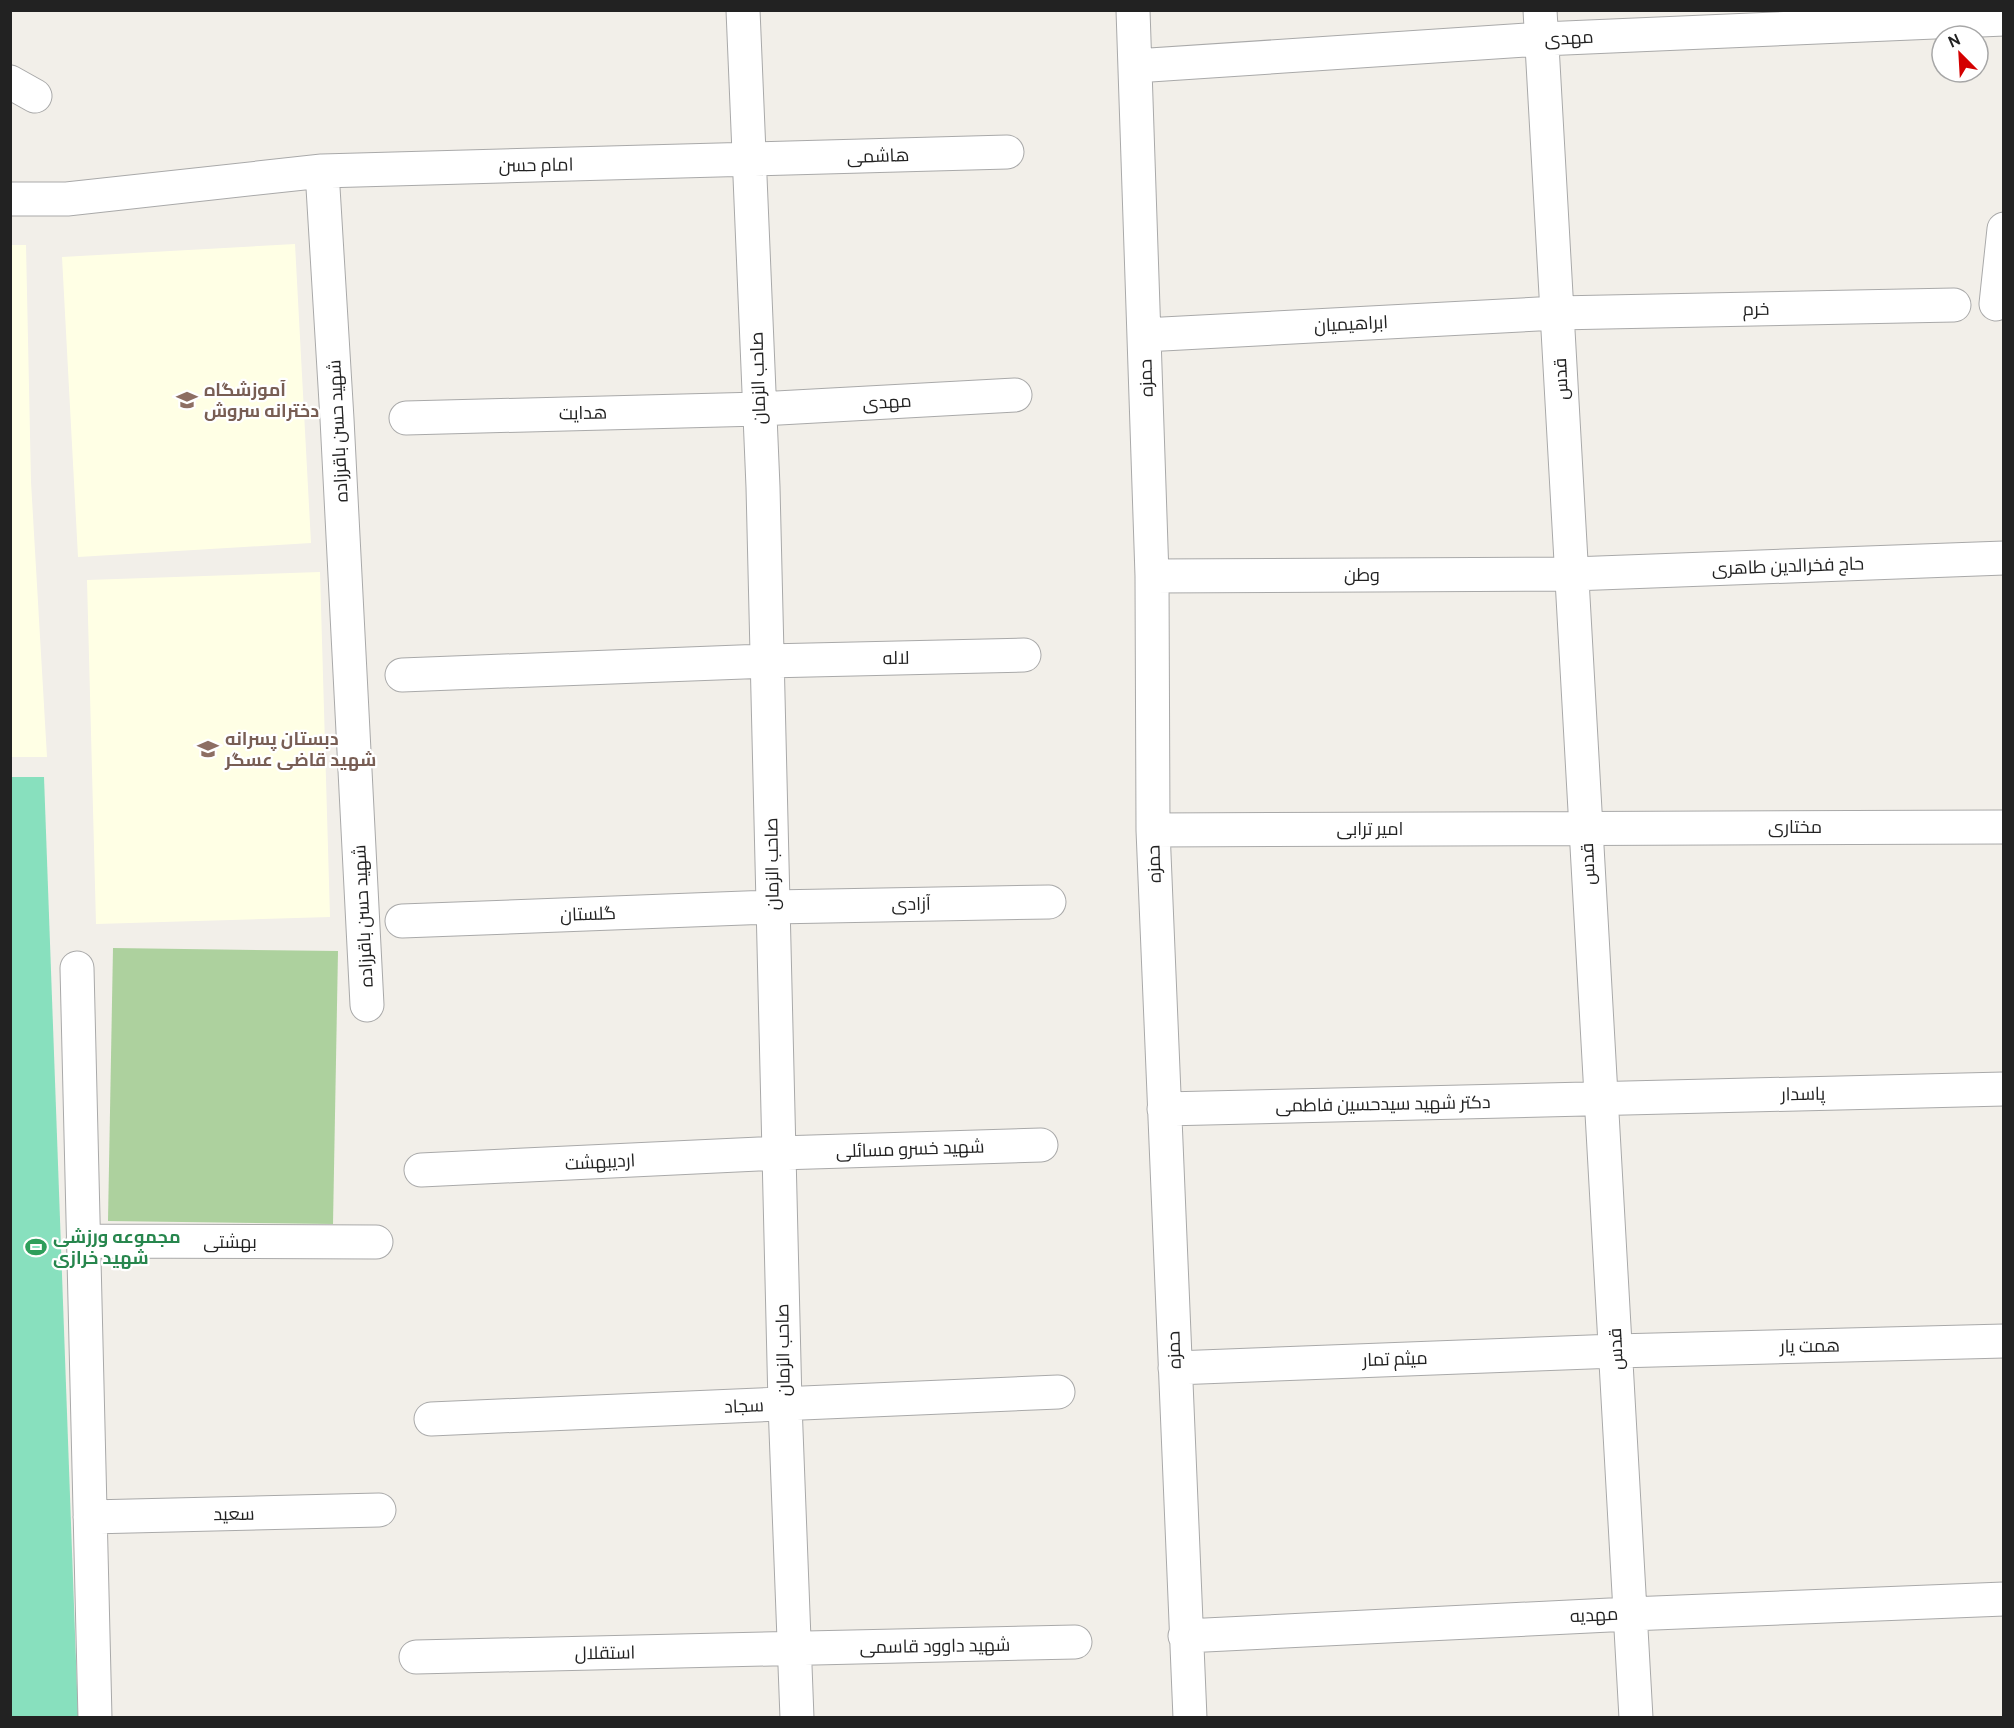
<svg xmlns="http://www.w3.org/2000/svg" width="2014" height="1728" font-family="Cabin,Cairo,sans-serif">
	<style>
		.education { fill: #ffffe5 }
		.forest { fill: #add19e }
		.pitch { fill: #88e0be }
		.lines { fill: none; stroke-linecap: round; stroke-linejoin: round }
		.minor-casing { stroke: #a9a9a9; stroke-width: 35 }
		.minor { stroke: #fff; stroke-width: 33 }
		.labels { text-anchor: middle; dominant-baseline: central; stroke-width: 4.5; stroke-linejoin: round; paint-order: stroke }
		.street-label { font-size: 18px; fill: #222; stroke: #fff }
		.education-label { font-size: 18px; font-weight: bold; fill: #785e54; stroke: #fff; text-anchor: start }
		.leisure-label { font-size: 18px; font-weight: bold; fill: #27864d; stroke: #fff; text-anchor: start }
	</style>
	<rect width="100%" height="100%" fill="#f2efe9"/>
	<path class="education" d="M295 244 311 543 78 557 62 257Z
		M11 245H26L31 482 47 757H11Z
		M320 572 330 917 96 924 87 580Z"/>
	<path class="forest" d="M113 948 338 951 333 1224 108 1221Z"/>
	<path class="pitch" d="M10 777H44L78 1717H11Z"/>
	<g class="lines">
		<defs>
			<path id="minor" d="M743 10 763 487 785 1404 797 1718
				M1133 10 1152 576 1153 830 1190 1718
				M1540 10 1636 1718
				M1135 66 1542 39 2004 19
				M10 82 35 96
				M322 171 337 419 367 1005
				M10 199H67L322 171 1007 152
				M1996 304 2004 229
				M1144 335 1557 313 1954 305
				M406 418 760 409 1015 395
				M1152 576 1572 574 2004 558
				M402 675 767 661 1024 655
				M1153 830 2004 827
				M402 921 773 907 1049 902
				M77 968 95 1718
				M1164 1109 2004 1089
				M421 1170 779 1153 1041 1145
				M83 1241 376 1242
				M1175 1368 1616 1351 2004 1341
				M431 1419 1058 1392
				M90 1517 379 1510
				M1185 1636 1630 1614 2004 1599
				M416 1657 1075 1642"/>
		</defs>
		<use href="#minor" class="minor-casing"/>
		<use href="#minor" class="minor"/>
	</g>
	<defs>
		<symbol id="school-bare" viewBox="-9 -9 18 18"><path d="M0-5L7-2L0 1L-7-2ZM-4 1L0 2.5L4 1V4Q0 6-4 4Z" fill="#8d6e63" stroke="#fff" stroke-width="2.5" paint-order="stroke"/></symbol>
		<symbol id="stadium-bare" viewBox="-9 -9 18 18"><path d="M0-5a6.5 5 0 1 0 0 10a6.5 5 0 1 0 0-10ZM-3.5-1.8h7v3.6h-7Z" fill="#2e9e5b" stroke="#fff" stroke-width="2.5" paint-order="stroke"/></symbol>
	</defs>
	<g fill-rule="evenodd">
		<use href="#school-bare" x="172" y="385" width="30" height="30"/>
		<use href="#school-bare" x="193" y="734" width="30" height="30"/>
		<use href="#stadium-bare" x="21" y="1232" width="30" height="30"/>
	</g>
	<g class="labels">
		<g class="street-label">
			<text transform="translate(1569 38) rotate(-3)">مهدی</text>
			<text transform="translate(878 156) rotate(-2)">هاشمی</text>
			<text transform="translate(536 165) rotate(-1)">امام حسن</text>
			<text transform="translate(1756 309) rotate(-1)">خرم</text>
			<text transform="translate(1351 324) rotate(-3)">ابراهیمیان</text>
			<text transform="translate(758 378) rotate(-92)">صاحب الزمان</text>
			<text transform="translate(1146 378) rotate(-92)">حمزه</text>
			<text transform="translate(1561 379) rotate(-93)">قدس</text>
			<text transform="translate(887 402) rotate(-3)">مهدی</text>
			<text transform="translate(583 413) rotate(-1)">هدایت</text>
			<text transform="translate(338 431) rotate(-93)">شهید حسن باقرزاده</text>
			<text transform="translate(1788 566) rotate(-2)">حاج فخرالدین طاهری</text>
			<text x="1362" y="575">وطن</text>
			<text transform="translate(896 658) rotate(-1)">لاله</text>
			<text x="1795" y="827">مختاری</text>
			<text x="1370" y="829">امیر ترابی</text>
			<text transform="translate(772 864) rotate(-91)">صاحب الزمان</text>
			<text transform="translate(1154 864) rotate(-92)">حمزه</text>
			<text transform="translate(1588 864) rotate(-93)">قدس</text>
			<text transform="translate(911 904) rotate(-1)">آزادی</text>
			<text transform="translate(588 914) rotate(-2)">گلستان</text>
			<text transform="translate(363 916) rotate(-93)">شهید حسن باقرزاده</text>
			<text transform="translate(1803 1094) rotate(-1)">پاسدار</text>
			<text transform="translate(1383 1104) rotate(-1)">دکتر شهید سیدحسین فاطمی</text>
			<text transform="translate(910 1149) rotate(-2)">شهید خسرو مسائلی</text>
			<text transform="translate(600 1162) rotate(-3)">اردیبهشت</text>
			<text x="230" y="1242">بهشتی</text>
			<text transform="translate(1810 1346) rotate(-1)">همت یار</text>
			<text transform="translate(1616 1349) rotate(-93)">قدس</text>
			<text transform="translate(783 1350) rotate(-91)">صاحب الزمان</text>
			<text transform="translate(1174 1350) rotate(-92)">حمزه</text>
			<text transform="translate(1395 1359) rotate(-2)">میثم تمار</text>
			<text transform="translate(744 1406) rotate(-2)">سجاد</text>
			<text transform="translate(234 1514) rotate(-1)">سعید</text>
			<text transform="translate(1594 1615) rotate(-3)">مهدیه</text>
			<text transform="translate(935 1646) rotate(-1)">شهید داوود قاسمی</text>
			<text transform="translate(605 1653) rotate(-1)">استقلال</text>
		</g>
		<g class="education-label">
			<text x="204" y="390">آموزشگاه<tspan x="204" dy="21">دخترانه سروش</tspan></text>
			<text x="225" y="739">دبستان پسرانه<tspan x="225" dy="21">شهید قاضی عسگر</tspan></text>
		</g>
		<g class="leisure-label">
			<text x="53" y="1237">مجموعه ورزشی<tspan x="53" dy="21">شهید خرازی</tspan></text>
		</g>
	</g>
	<rect width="2014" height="1728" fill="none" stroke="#222222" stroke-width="24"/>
	<g transform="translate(1960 54) rotate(336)"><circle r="28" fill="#ffffff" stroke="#a7a7a7" stroke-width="1.5"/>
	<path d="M0-4.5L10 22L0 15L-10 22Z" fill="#d40000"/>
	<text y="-9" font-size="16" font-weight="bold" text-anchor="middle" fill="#222222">N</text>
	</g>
</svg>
